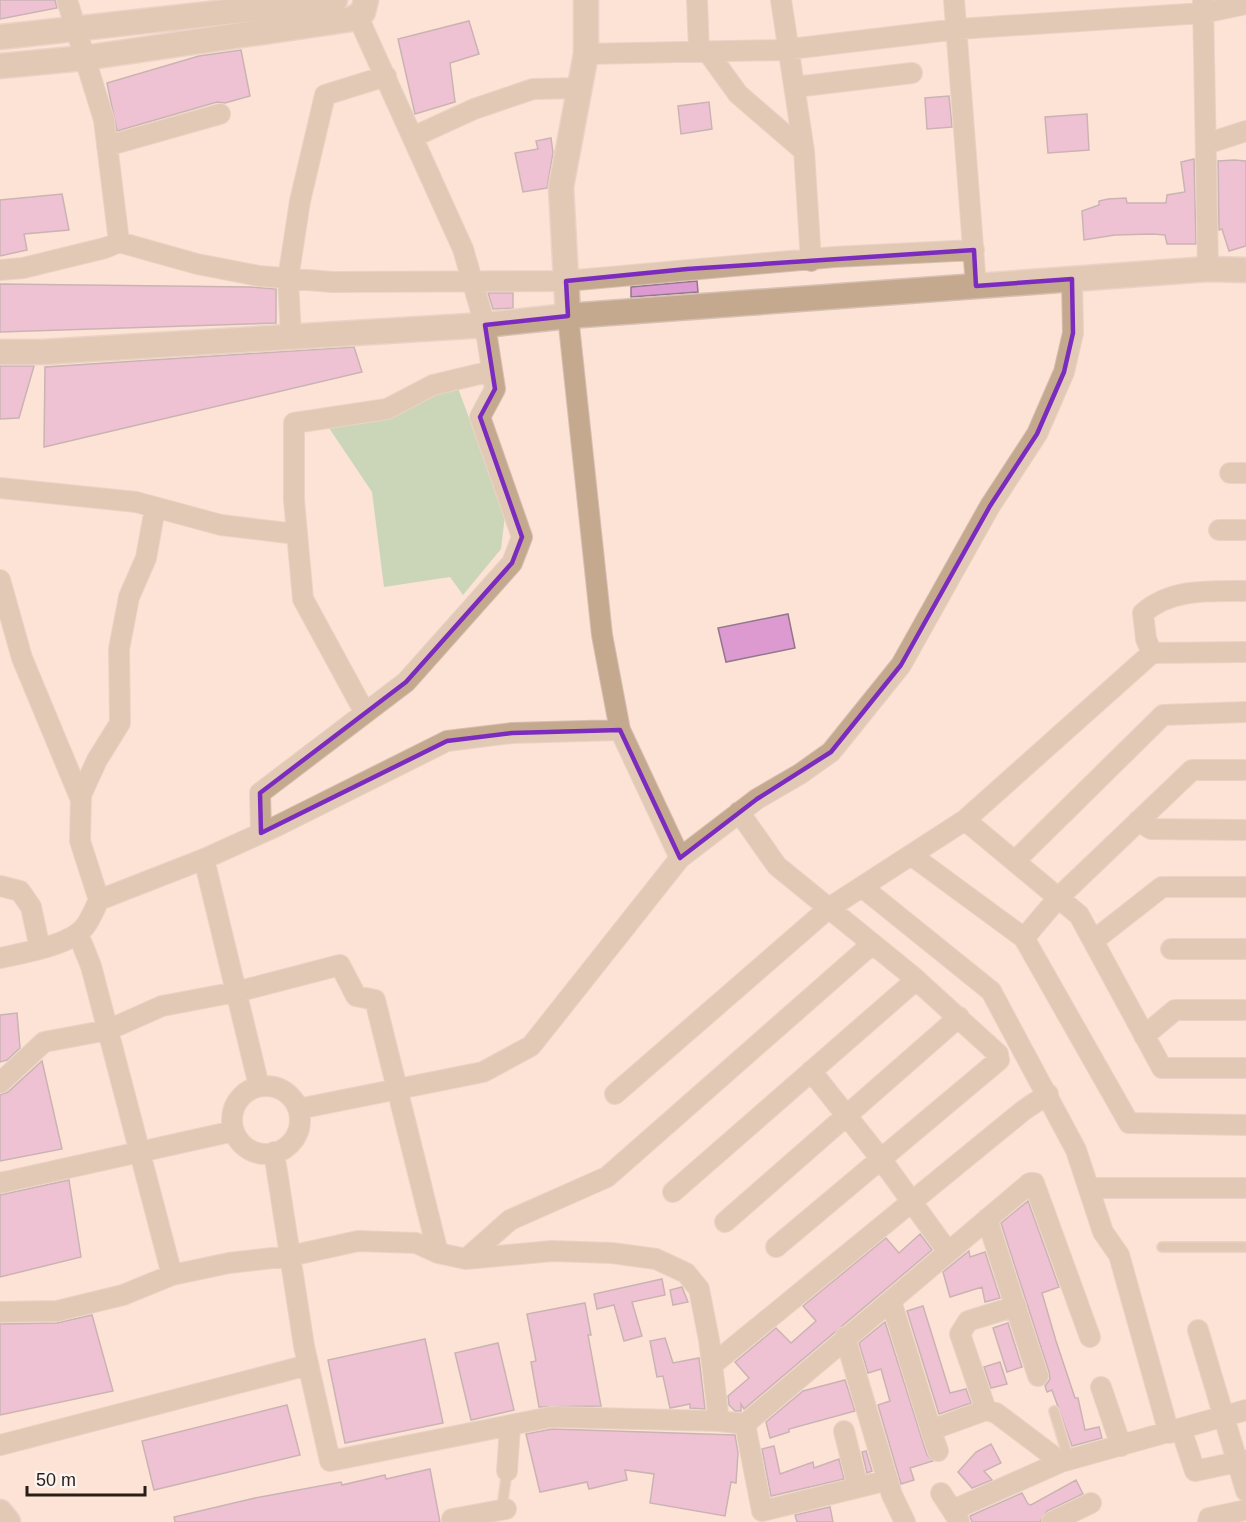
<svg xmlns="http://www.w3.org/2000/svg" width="1246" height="1522" font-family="Helvetica,sans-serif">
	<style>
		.green { fill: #91c595 }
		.building { fill: #dd9ad1; stroke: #91788c; stroke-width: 1.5 }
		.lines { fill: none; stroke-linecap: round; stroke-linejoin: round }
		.service-casing { stroke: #d6bfb3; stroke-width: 12 }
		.minor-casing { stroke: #d6bfb3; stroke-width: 22 }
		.tertiary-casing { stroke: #d6bfb3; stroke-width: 27 }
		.service { stroke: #c4a98e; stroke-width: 9 }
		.minor { stroke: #c4a98e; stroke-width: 20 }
		.tertiary { stroke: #c4a98e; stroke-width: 24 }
		.marked { fill: none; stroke: #7b2cbf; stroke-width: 4.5; stroke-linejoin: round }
	</style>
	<rect width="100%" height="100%" fill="#fce3d5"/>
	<path class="green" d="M455 380 505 515 501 549 463 595 450 577 384 587 372 492 327 425Z"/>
	<path class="building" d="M0 0H55L57 8 0 19Z
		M469 21 479 54 450 63 455 102 415 114 398 39Z
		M241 50 250 96 225 103 217 102 117 131 107 83 199 56Z
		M949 96 952 127 927 129 925 98Z
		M709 102 712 129 681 134 678 106Z
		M1087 114 1089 150 1048 153 1045 117Z
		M551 138 553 153 547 188 523 192 515 153 538 149 536 141Z
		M1194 159 1196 244H1167L1165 235 1153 234 1115 235 1084 240 1082 211 1099 205V201L1108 199 1126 198 1127 203H1166L1167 195 1185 192 1181 162Z
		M1234 160 1246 161V246L1229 251 1222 229 1219 230 1218 161Z
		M62 194 69 230 24 234 27 250 0 256V200Z
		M697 281 698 292 631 297V287Z
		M0 284 250 287 276 289V323L0 332Z
		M488 293H513V308L493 309Z
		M354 347 362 372 44 447 45 367Z
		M0 366H34L19 418 0 419Z
		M788 614 795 648 726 662 718 628Z
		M17 1013 20 1048 7 1060 0 1062V1015Z
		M42 1061 62 1149 0 1161V1095L8 1092Z
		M69 1180 81 1257 0 1277V1195Z
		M1028 1201 1059 1287 1042 1293 1056 1341 1075 1398H1078L1085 1430 1099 1427 1102 1438 1072 1446 1052 1390 1047 1392 1045 1386 1050 1379 1049 1372 1001 1223Z
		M920 1234 932 1250 744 1409 741 1404V1411H735L729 1405 728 1396 749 1378 735 1362 776 1328 791 1343 816 1321 803 1306 886 1238 899 1253Z
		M969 1251 970 1257 985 1252 1000 1298 985 1302 982 1287 950 1297 943 1272Z
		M662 1279 665 1295 632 1302 642 1336 624 1341 614 1305 597 1309 594 1294Z
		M682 1287 688 1302 673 1305 670 1290Z
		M585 1303 591 1335H588L601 1406 539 1407 531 1362 536 1361 527 1314Z
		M923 1306 950 1393 966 1389 971 1403 939 1414 907 1311Z
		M92 1315 113 1391 0 1415V1324L57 1323Z
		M885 1322 927 1455 933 1461 910 1468 914 1480 901 1484 878 1405 890 1401 881 1369 868 1373 859 1343Z
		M1008 1323 1022 1367 1007 1372 993 1328Z
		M665 1338 673 1363 699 1358 705 1409 690 1408V1404L670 1408 663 1376 657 1377 650 1341Z
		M425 1339 443 1423 345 1443 328 1360Z
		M498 1343 514 1410 471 1420 455 1353Z
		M1000 1362 1007 1384 991 1388 984 1367Z
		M845 1380 855 1411 789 1429V1432L770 1438 766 1422 803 1391Z
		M287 1405 300 1455 154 1490 142 1441Z
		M552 1429 735 1435 738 1453 736 1483 731 1482 725 1516 650 1503 654 1474 625 1470 627 1480 589 1489 587 1482 540 1492 526 1434Z
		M991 1444 1001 1463 984 1471 992 1480 972 1488 958 1472 976 1452Z
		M774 1446 780 1474 813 1462 814 1468 839 1459 844 1479 771 1496 762 1449Z
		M866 1451 872 1471 867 1473 862 1452Z
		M430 1469 440 1522H175L174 1517 255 1498 341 1482 342 1485 385 1475 386 1479Z
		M1076 1480 1083 1494 1047 1511 1040 1522H972L970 1516 1022 1493 1028 1504 1031 1505Z
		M830 1507 833 1522H797L795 1515Z"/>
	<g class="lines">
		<defs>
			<path id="service" d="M1162 1247H1246
				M1054 1411 1069 1460
				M503 1500 507 1471"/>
			<path id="minor" d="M67 0 104 120 119 242
				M697 0 699 51
				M781 0 804 151 811 261
				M954 0 976 286
				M1203 1 1208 269
				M707 51 738 94 804 151
				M586 54 782 50 958 29 1203 13 1246 4
				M795 87 912 73
				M413 137 474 109 533 89 580 88
				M1206 144 1246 131
				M107 146 220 114
				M0 270 23 268 105 248 119 242 197 264 259 276 332 282 566 281 834 257 974 250
				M568 316 602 635 620 730 680 858
				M291 337 288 279 300 201 325 95 386 76
				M1230 473H1246
				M0 488 136 502 221 525 296 534
				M1219 530H1246
				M0 580 22 658 81 800
				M1152 653 1146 639 1143 613C1172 588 1210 591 1246 591
				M365 713 303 599 294 500V423L387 409 433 385 492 371
				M739 812 777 866 911 975 998 1054 999 1060 776 1247
				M965 820 1079 915 1162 1068H1246
				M1138 821 1151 829 1246 830
				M261 833 260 793 406 682 512 563 522 537 480 417 495 389 485 325 463 249 358 17
				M911 855 1024 938 1129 1123 1246 1125
				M204 859 259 1086
				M1015 861 1163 715 1246 712
				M0 886 20 891 31 907 40 949
				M862 887 991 991 1076 1150 1103 1232 1119 1255 1169 1433
				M99 900 80 841 81 795 97 760 120 723 119 649 129 597 146 558 155 508
				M78 934 91 966 172 1275
				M1024 938 1058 898 1192 770H1246
				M1093 941 1162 887H1246
				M1171 949H1246
				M0 958C23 953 73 945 86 925 91 918 95 908 99 900L204 859 277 826 447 741 512 733 620 730
				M1144 1036 1175 1010H1246
				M811 1071 881 1159 948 1252
				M0 1083 44 1042 108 1030 162 1006 236 992 340 965 356 996 375 1000 438 1253
				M232 1120a34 34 0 1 1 68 0a34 34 0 1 1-68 0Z
				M615 1094 829 908 965 820 1152 653 1246 652
				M298 1109 483 1072 531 1046 680 858 757 799 800 774 831 752 901 665 990 506 1037 434 1064 372 1073 333 1072 279
				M274 1152 304 1346 330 1461 551 1417 719 1421 745 1424 1030 1183H1034L1090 1337
				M0 1183 234 1131
				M1090 1188H1246
				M673 1192 916 980
				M987 1219 1038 1376
				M725 1222 959 1017
				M466 1259 510 1220 607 1177 872 944
				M891 1301 931 1430 986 1410
				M1016 1306 968 1321 960 1334 986 1410 996 1413 1061 1462
				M0 1312 57 1311 123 1295 172 1275 229 1263 290 1256 358 1241 416 1243 438 1253 466 1259 552 1251 612 1253 656 1259 686 1273 699 1289 709 1340 719 1421
				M1198 1330 1246 1491
				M845 1337 892 1495 905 1522
				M712 1365 1024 1110 1048 1094
				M1101 1387 1121 1446
				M745 1424 762 1511 888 1480
				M1181 1429 1195 1471 1246 1460
				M931 1430 938 1451
				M844 1431 858 1487
				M0 1445 308 1365
				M507 1471 510 1426
				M941 1493 959 1521
				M953 1510 1061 1462 1246 1410
				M453 1522 452 1519 506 1509
				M1052 1522 1091 1503
				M1208 1522 1209 1518 1246 1510"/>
			<path id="tertiary" d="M0 37 335 0
				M0 66 84 58 352 19 363 12 366 0
				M568 316 561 187 586 54V0
				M0 352H43L485 325 568 316 1208 269 1246 270
				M0 1512 8 1522"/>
		</defs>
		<use href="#service" class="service-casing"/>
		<use href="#minor" class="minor-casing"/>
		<use href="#tertiary" class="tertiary-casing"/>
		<use href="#service" class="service"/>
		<use href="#minor" class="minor"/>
		<use href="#tertiary" class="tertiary"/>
	</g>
	<path d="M0 0H1246V1522H0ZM974 250 976 286 1072 279 1073 333 1064 372 1037 434 990 506 901 665 831 752 757 799 680 858 620 730 512 733 447 741 261 833 260 793 406 682 512 563 522 537 480 417 495 389 485 325 568 316 566 281 687 269Z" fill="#fce3d5" fill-opacity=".55" fill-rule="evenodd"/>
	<path class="marked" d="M974 250 976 286 1072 279 1073 333 1064 372 1037 434 990 506 901 665 831 752 757 799 680 858 620 730 512 733 447 741 261 833 260 793 406 682 512 563 522 537 480 417 495 389 485 325 568 316 566 281 687 269Z"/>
	<path d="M27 1486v9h118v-9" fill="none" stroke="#281d17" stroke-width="3"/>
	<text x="36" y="1486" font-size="18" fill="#281d17" stroke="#fbf4f1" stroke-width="4.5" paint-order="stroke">50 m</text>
</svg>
